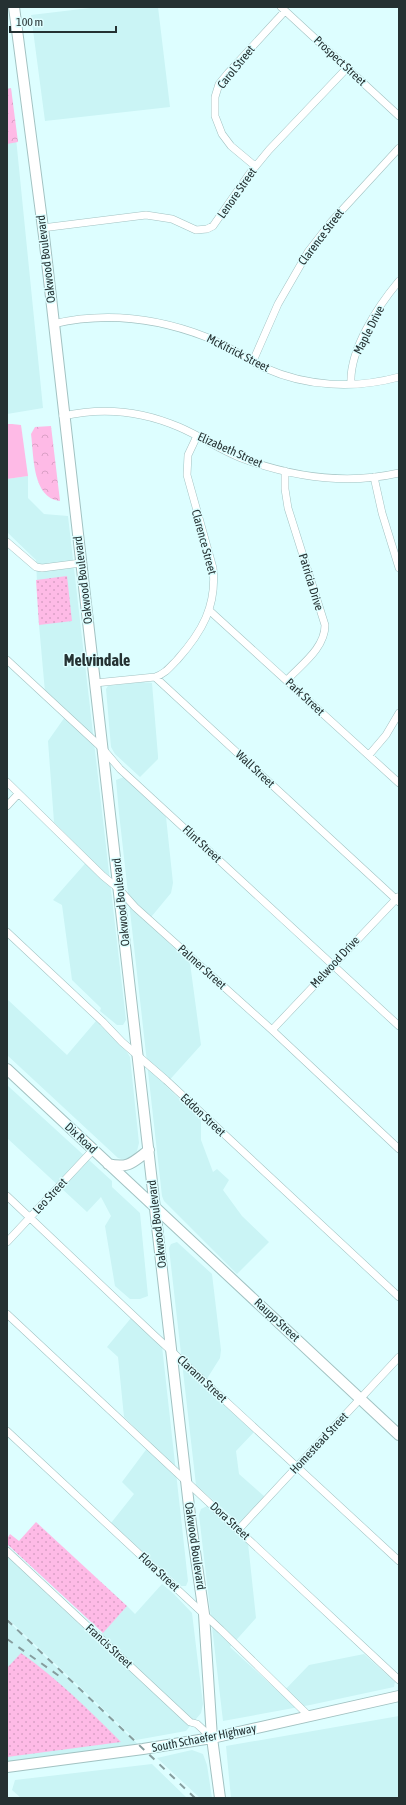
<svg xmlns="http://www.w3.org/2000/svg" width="406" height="1805" font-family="'Asap Condensed',sans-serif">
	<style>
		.built { fill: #caf4f5 }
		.grass { fill: url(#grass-dots) }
		.park { fill: url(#park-crowns) }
		.garden { fill: #febae6 }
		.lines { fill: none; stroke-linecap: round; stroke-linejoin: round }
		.street-casing { stroke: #a2c2c2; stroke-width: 8 }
		.secondary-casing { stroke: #a2c2c2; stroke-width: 12 }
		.street { stroke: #fff; stroke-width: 7 }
		.secondary { stroke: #fff; stroke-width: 10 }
		.rail { stroke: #869d9e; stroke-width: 2; stroke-dasharray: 7 7; stroke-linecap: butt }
		.labels { text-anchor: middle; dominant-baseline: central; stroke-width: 3; stroke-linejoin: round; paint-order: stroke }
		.street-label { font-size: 12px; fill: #253132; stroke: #ddfeff }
		.district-label { font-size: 16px; font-weight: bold; fill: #253132; stroke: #ddfeff }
	</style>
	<defs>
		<pattern id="grass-dots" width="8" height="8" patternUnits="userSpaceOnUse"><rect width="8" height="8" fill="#febae6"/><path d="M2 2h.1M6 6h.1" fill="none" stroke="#daa0c6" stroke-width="1.8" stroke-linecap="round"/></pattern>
		<pattern id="park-crowns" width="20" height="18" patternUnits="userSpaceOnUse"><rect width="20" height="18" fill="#febae6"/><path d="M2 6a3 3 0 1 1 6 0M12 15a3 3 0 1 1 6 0" fill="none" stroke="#daa0c6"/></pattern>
	</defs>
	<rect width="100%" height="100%" fill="#ddfeff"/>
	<path class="built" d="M98 7H158L170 107 45 121 31 15Z
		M11 88 43 408 7 414V89Z
		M28 476V498L44 514 68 516 126 1020 123 1025H117L100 1011 101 1008 72 980 62 905 53 900 90 858 54 822 48 741 67 714 45 692 39 625 36 560 7 532V479Z
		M143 682 152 683 158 756V759L140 777 115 754 111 747 106 689 108 686Z
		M124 777 166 817 173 883 171 893 147 922 190 963 201 1045 165 1085 201 1120V1140L213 1172 217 1169 229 1180 223 1190 242 1216 269 1242 237 1274 164 1201 162 1196 119 813 116 780Z
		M7 999 67 1055 96 1021 127 1052 130 1057 139 1143 137 1151 132 1157 125 1160 118 1158 7 1055Z
		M7 1085 112 1181V1187L140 1213 148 1296 140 1299H130L115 1286 105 1226 111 1216 101 1197 87 1212 7 1138Z
		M177 1242 212 1274 221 1350 220 1358 203 1385 254 1432 236 1451 239 1474 265 1497 240 1524 196 1485 169 1248 171 1244Z
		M131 1318 162 1346 188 1581 186 1586H181L111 1523 134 1494 122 1482 151 1443 124 1417 118 1357 107 1347Z
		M207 1506 248 1543 256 1618 230 1647 281 1694 309 1665 364 1654 395 1682 394 1687 310 1705 223 1721 199 1515 201 1509Z
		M7 1556 96 1640 127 1606 135 1614 162 1584 174 1594 192 1613 203 1704 201 1713 186 1731 136 1740 7 1618Z
		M7 1620 51 1662 143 1749 7 1767Z
		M399 1716V1798H231L226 1746Z
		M192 1750 203 1754 207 1765 212 1798H200L157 1758Z
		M152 1764 187 1798H21L12 1790 15 1780Z"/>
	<path class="grass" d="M67 576 72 621 39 625 36 580Z
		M36 1522 127 1606 103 1633 7 1544V1539L10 1534 19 1541Z
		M21 1653C58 1679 89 1710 121 1742L7 1757V1668Z"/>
	<path class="park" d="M11 88 18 142 7 144V89Z
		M51 426 60 501C32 498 34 456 31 434L35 427Z"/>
	<path class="garden" d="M12 424 21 425 28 476 7 479V424Z"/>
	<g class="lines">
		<defs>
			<path id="street" d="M281 7 399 116
				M255 166 231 146 222 134 215 116V97L219 84 228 73 285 11
				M42 228 146 215 172 219 196 230 207 229 213 226 250 173 269 150 347 68
				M53 324C104 312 157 318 206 337 227 345 245 358 265 368 307 387 355 389 399 377
				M253 361 278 304 308 252 332 221 399 148
				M351 384C349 350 378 306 399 281
				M63 416C102 407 142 411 179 427 200 436 219 449 241 458 292 477 346 485 399 473
				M285 471V489L288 508 325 625C325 648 302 664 287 680
				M374 477 382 513 399 568
				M7 542 36 567 42 568 81 563
				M210 611 399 783
				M7 660 103 749 120 769 399 1026
				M155 677C165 674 170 667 177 660 202 632 217 606 213 568L187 475 188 455 197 436
				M95 683 155 677 399 902
				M369 755 386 735 399 713
				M7 782 103 876 119 889 135 907 272 1030 399 1149
				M7 806 18 794
				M7 932 103 1022 122 1042 166 1080 399 1297
				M272 1030 398 897
				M7 1196 155 1336 399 1561
				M7 1242 93 1150
				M7 1314 399 1680
				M7 1431 221 1630 309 1716
				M239 1529 399 1357
				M7 1551 190 1722 197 1724 212 1738"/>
			<path id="secondary" d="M14 7 44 236 191 1524 204 1614 212 1738 220 1798
				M7 1069 399 1435
				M108 1164C129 1169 133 1162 149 1150
				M7 1767 143 1749 212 1738 399 1696"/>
		</defs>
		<use href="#street" class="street-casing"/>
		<use href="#secondary" class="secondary-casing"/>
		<use href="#street" class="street"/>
		<use href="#secondary" class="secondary"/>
		<path class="rail" d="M7 1620 195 1798
			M7 1639 62 1678"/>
	</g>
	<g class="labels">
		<g class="street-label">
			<text transform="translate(340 61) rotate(43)">Prospect Street</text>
			<text transform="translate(236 67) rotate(-51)">Carol Street</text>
			<text transform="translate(237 193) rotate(-55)">Lenore Street</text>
			<text transform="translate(321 237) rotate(-53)">Clarence Street</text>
			<text transform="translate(46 259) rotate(-97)">Oakwood Boulevard</text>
			<text transform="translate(369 330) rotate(-63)">Maple Drive</text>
			<text transform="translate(238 353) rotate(27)">McKitrick Street</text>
			<text transform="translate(230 450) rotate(24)">Elizabeth Street</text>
			<text transform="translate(204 542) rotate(75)">Clarence Street</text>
			<text transform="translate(83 580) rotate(-97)">Oakwood Boulevard</text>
			<text transform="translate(311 582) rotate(73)">Patricia Drive</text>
			<text transform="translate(305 697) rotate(43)">Park Street</text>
			<text transform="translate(255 769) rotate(43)">Wall Street</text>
			<text transform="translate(202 844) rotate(43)">Flint Street</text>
			<text transform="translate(121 902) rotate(-96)">Oakwood Boulevard</text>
			<text transform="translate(335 962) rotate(-47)">Melwood Drive</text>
			<text transform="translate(202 967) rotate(42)">Palmer Street</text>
			<text transform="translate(203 1115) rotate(43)">Eddon Street</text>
			<text transform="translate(81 1138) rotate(43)">Dix Road</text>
			<text transform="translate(50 1196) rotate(-47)">Leo Street</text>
			<text transform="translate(157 1224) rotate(-97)">Oakwood Boulevard</text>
			<text transform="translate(277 1320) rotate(43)">Raupp Street</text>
			<text transform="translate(202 1379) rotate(43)">Clarann Street</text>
			<text transform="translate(319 1443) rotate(-47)">Homestead Street</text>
			<text transform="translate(230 1521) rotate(43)">Dora Street</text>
			<text transform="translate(195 1546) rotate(82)">Oakwood Boulevard</text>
			<text transform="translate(159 1572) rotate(43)">Flora Street</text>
			<text transform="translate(109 1646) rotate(43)">Francis Street</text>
			<text transform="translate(204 1738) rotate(-11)">South Schaefer Highway</text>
		</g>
		<g class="district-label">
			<text x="97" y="660">Melvindale</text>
		</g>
	</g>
	<rect width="406" height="1805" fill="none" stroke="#253132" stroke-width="16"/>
	<path d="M10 26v6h106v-6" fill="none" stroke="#253132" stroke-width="2"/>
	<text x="16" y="26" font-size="12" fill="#253132" stroke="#ddfeff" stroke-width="3" paint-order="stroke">100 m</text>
</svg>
